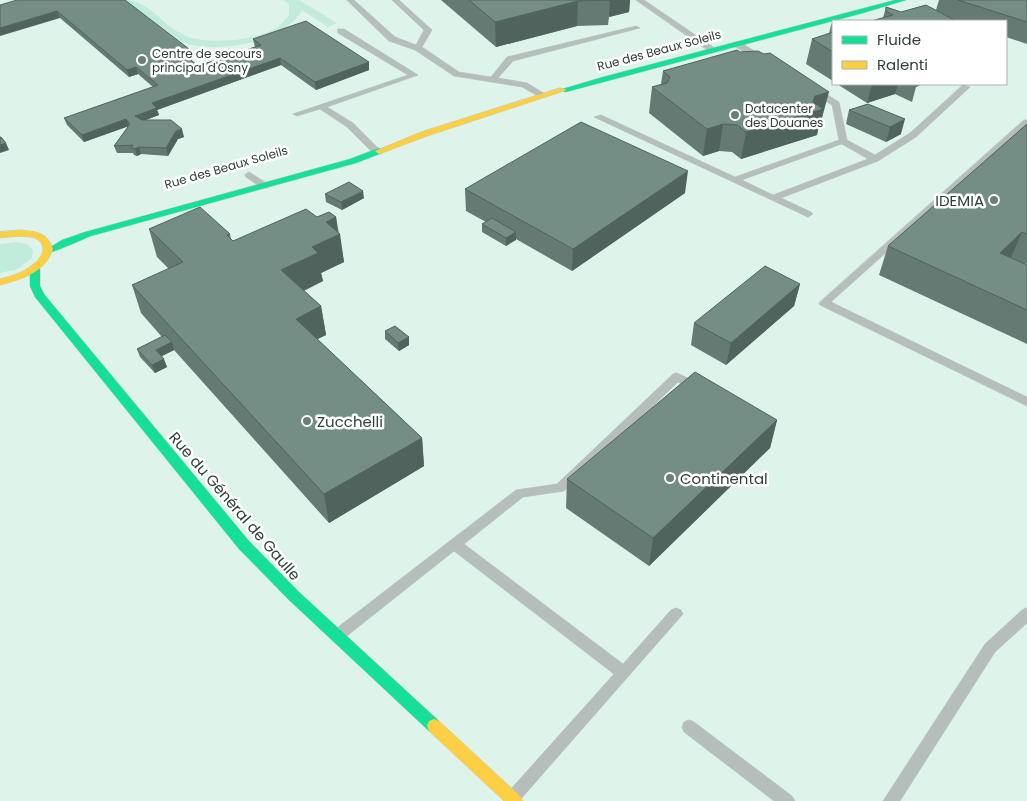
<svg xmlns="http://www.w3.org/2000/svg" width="1027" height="801" font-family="Poppins,sans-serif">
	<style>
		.green { fill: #c1ebda }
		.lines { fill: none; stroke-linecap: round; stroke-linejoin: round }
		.lane-casing { stroke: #bccec6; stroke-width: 1 }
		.fast-casing { stroke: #bccec6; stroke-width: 1 }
		.slow-casing { stroke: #bccec6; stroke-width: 1 }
		.lane { fill: #b6bebb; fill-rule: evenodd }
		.fast { fill: #16e098; fill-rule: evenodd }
		.slow { fill: #ffcf43; fill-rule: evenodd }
		.wall { fill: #647a72 }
		.shaded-wall { fill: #51635d }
		.building { fill: #748e85; stroke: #51635d }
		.poi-dot { fill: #6c7e77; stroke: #fff; stroke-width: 2 }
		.labels { text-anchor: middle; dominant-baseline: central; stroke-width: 5; stroke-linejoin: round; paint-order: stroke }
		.far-street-label { font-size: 12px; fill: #2e3e38; stroke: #fff }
		.far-poi-label { font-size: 12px; fill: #2e3e38; stroke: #fff; text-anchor: start }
		.poi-label { font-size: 15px; fill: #2e3e38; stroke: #fff; text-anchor: start }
		.street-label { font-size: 15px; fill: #2e3e38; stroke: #fff }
	</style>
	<rect width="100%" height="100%" fill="#def4eb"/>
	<path class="green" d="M125 0C149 0 163 26 184 35 206 46 254 40 275 29 280 26 285 20 289 15V4L283 0H299L337 23 328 27 302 10C283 45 206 57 173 38 157 29 138 13 125 0Z
		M16 242 27 244 33 250 32 258 18 269 0 273V244Z"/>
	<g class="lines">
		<defs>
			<path id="lane" d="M347 0H354L395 37 416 45 424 30 392 0H399L432 30 422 47 459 72 491 77 507 57 636 26 640 28 513 61 498 78 527 83 545 94 546 96 542 98 522 87 454 76 415 50 389 41Z
				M636 0H644L716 49 709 51Z
				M338 29H344L418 75 327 107 353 123 380 150V154H374L347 127 320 109 297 116 293 114 408 75 338 33Z
				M734 42H740L767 59 760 61 734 46Z
				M963 85 970 87 916 137 878 161 781 198 811 212 813 214 808 217 594 117 601 115 735 177 839 140 832 105 812 93V89H818L839 102 847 140 875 155 910 133ZM842 144 868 159 773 195 742 180Z
				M1024 120H1027V126L831 302 1027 397V406L820 305 819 303Z
				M249 172 268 184V188H262L246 177 245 175Z
				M677 373 700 384 702 387 700 390H692L678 382 564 491 523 497 464 544 623 664 671 610 676 608 681 610 683 614 520 800 511 801 507 795 510 790 614 674 454 551 343 639 338 641 333 639 331 635 333 631 516 490 557 484 673 374Z
				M1027 608V623L995 652 900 801H883L985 644 1022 610Z
				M689 720 694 722 792 796 795 801H774L684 732 682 727 684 722Z"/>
			<path id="fast" d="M895 0H906L863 13 566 92 559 90 603 77Z
				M379 148 383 151 382 153 356 163 91 236C83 239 51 254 46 253L44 251 62 240 85 232 350 159Z
				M35 266 40 269V286L44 294 249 541 299 592 439 721 441 726 439 731 434 733 429 731 289 600 239 549 35 297 30 286V269Z"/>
			<path id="slow" d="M560 88 567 90 427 136 382 153 379 154 375 151 421 132Z
				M21 230C37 232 47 232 53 249 45 273 22 279 0 285V279C11 276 23 273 32 265 37 262 42 256 43 250 44 231 11 237 0 238V232Z
				M434 719 439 721 520 796 523 801H504L429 731 427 726 429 721Z"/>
		</defs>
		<use href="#lane" class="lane-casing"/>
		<use href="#fast" class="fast-casing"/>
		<use href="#slow" class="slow-casing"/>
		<use href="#lane" class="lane"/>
		<use href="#fast" class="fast"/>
		<use href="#slow" class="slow"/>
	</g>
	<path class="wall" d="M17 0 189 49 191 56 188 57 198 66 255 47 253 39 369 70 316 90 281 65 157 110 159 115 146 120 184 137 178 139 168 156 141 154 137 156 134 155 133 153H117L114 146 129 126 84 142 67 125 64 118 153 87 138 74 129 77 60 18Z
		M441 0H630L629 12 609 17 608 25 577 26 496 47Z
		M939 0H1027V44L1006 37V21H957L883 18 886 7 901 12 936 10Z
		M833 23V81L806 64 812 39 829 34 831 25Z
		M663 71 822 118 820 119 817 135 741 159 732 152 719 151 703 156 649 113 652 87 661 84Z
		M837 84H921L920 85 916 87 912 102 895 94 867 103Z
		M868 104 901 134 886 142 846 124 849 110Z
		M1027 124V263L1026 264 1027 265V344L879 275 888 246Z
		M465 189 685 193 572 271 516 239 506 246 482 232V224L486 222 466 211Z
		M325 194 364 198 342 210 326 202Z
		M317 217H336L344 262 321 273 323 281 304 291 321 306 326 335 317 339 422 438 424 466 329 523 174 350 162 356 167 367 155 373 140 357 137 349 162 337 141 313 132 285 169 269 157 257 149 229 230 234 231 239 233 241Z
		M800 284 794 306 726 365 691 345 694 323Z
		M385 331 409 337V345L399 351 385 339Z
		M777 420 770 448 649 566 566 508 567 479Z"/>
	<path class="shaded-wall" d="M604 0H630L629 12 609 17 610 0Z
		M578 1 577 26 496 47 495 22Z
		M57 11 60 18 0 36V28Z
		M189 49 191 56 183 59 181 52Z
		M280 58 281 65 157 110 159 115 137 123 135 116 152 103Z
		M369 62V70L316 90 315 82Z
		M136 67 138 74 129 77 127 70Z
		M872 84H898L895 94 867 103Z
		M917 84H921L920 85 916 87Z
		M829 92 822 118 820 119 817 135 741 159 746 132 815 96Z
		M126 119 129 126 84 142 82 135Z
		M905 119 901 134 886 142 890 127Z
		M723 124 719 151 703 156 707 129Z
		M182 129 184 137 178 139 168 156 166 148 176 131Z
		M6 143 9 150 0 153V145Z
		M139 147 141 154 137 156 135 149Z
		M688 171 685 193 572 271 573 249Z
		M363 191 364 198 342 210 341 202Z
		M336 217 338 235 340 234 344 262 321 273 323 281 291 296 281 270 312 247 326 222Z
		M516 232V240L506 246V238Z
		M1022 232 1010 260 1000 253Z
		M800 284 794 306 726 365 731 343Z
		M321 306 326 335 302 347 296 319Z
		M409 337V345L399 351 398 343Z
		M172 342 174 350 158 358 156 350Z
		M164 359 167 367 155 373 152 365Z
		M777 420 770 448 649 566 653 538Z
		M422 438 424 466 329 523 324 494Z"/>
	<path class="building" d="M17 0H125L189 49 181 52 198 66 261 45 253 39 306 21 369 62 315 82 280 58 152 103 157 108 135 116 142 120H171L182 129 176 131 166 148 139 147 135 149 131 147 133 145 114 146 130 124 126 119 82 135 64 118 158 85 136 67 127 70 57 11 0 28V5Z
		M469 0H610L578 1 495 22Z
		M958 0H1027V22Z
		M926 5 956 21H871L893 15 886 11V7L901 12Z
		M833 32V52L812 39Z
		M737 50 740 52 758 51 764 54 770 53 829 92 815 96 813 102 823 109 746 132 737 125 723 124 707 129 652 87 667 83 670 77 663 71Z
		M868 104 905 119 890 127 849 110Z
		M581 122 688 171 573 249 465 189Z
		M1027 124V234L1022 232 1000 253 1027 265V310L888 246Z
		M0 137H1L6 143 0 145Z
		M349 182 363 191 341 202 325 194Z
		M200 207 230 234 227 235 233 241 306 209 317 217 329 212 336 217 326 222 340 234 312 247 318 253 281 270 321 306 296 319 422 438 324 494 132 285 183 262 149 229Z
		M492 218 516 232 506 238 482 224Z
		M765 266 800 284 731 343 694 323Z
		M395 326 409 337 398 343 385 331Z
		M165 335 172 342 156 350 164 359 152 365 137 349Z
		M695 372 777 420 653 538 567 479Z"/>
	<g class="poi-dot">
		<circle cx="142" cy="60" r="5"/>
		<circle cx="735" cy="115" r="5"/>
		<circle cx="994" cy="200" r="5"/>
		<circle cx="307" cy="421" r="5"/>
		<circle cx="670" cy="478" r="5"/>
	</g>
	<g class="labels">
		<g class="far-street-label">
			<text transform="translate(659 50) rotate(-15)">Rue des Beaux Soleils</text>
			<text transform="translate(226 167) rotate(-16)">Rue des Beaux Soleils</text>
		</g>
		<g class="far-poi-label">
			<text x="152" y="53">Centre de secours<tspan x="152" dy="14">principal d'Osny</tspan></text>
			<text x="745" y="108">Datacenter<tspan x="745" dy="14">des Douanes</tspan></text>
		</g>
		<g class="poi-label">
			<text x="984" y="200" text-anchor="end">IDEMIA</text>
			<text x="317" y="421">Zucchelli</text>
			<text x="680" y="478">Continental</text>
		</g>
		<g class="street-label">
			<text transform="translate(235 506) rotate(49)">Rue du Général de Gaulle</text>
		</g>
	</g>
	<rect x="832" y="20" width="175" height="65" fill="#ffffff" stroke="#abb2af"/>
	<rect x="842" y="36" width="25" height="8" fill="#16e098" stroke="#abb2af"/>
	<text x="877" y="45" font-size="15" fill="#2e3e38">Fluide</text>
	<rect x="842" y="61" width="25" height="8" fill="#ffcf43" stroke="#abb2af"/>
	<text x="877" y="70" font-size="15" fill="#2e3e38">Ralenti</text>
</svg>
